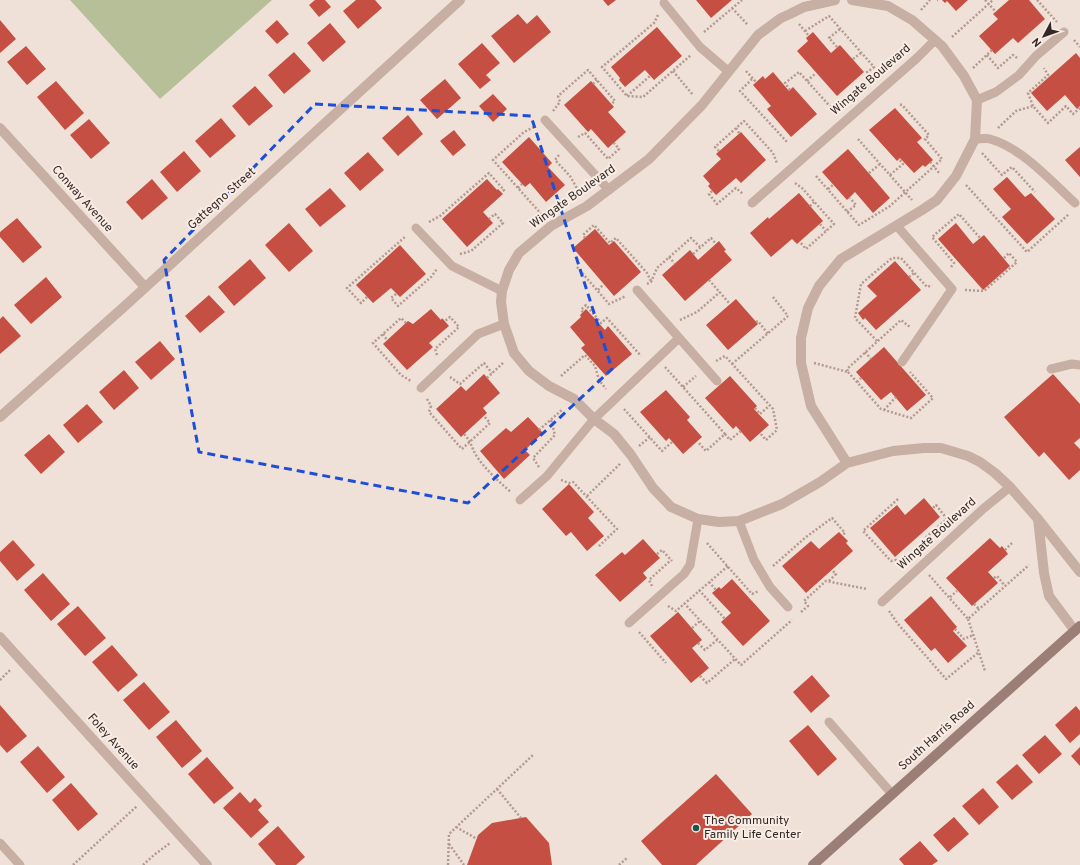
<svg xmlns="http://www.w3.org/2000/svg" width="1080" height="865" font-family="Overpass,sans-serif">
	<style>
		.green { fill: #b7bf98 }
		.building { fill: #c44f42 }
		.lines { fill: none; stroke-linecap: round; stroke-linejoin: round }
		.path { stroke: #b4998e; stroke-width: 2.5; stroke-dasharray: 2 2; stroke-linecap: butt }
		.lane { stroke: #c8afa4; stroke-width: 9 }
		.street { stroke: #c8afa4; stroke-width: 10 }
		.secondary { stroke: #9b7e76; stroke-width: 10 }
		.marked { fill: none; stroke: #1d4ed8; stroke-width: 3; stroke-dasharray: 8 5; stroke-linejoin: round }
		.poi-dot { fill: #1c5450; stroke: #f8ece4; stroke-width: 1.5 }
		.labels { text-anchor: middle; dominant-baseline: central; stroke-width: 4; stroke-linejoin: round; paint-order: stroke }
		.street-label { font-size: 12px; fill: #332826; stroke: #f8ece4 }
		.poi-label { font-size: 12px; fill: #332826; stroke: #f8ece4; text-anchor: start }
	</style>
	<rect width="100%" height="100%" fill="#f0e1d8"/>
	<path class="green" d="M70 0H272L160 99Z"/>
	<path class="building" d="M315 0H325L331 7 319 17 309 5Z
		M356 0H375L382 8 358 29 343 11Z
		M603 0H616L608 6Z
		M696 0H732L711 18Z
		M942 0H968L956 11 947 1 945 3Z
		M1009 0H1029L1045 19 1018 43 1013 38 995 54 979 36 998 19 993 14Z
		M518 14 527 24 537 15 551 32 514 63 491 36Z
		M0 20 16 39 0 53Z
		M277 20 289 34 277 44 265 31Z
		M330 23 346 42 323 62 307 43Z
		M657 27 682 56 654 80 645 70 625 87 619 80 620 78 611 67Z
		M813 32 831 53 840 45 864 72 837 96 797 51 808 41 806 38Z
		M482 43 500 63 486 75 491 80 480 89 458 64Z
		M26 46 46 69 27 85 7 62Z
		M294 52 311 71 284 94 268 75Z
		M1076 53 1080 58V106L1077 109 1065 95 1047 111 1031 93Z
		M773 72 789 91 793 87 817 114 791 137 767 109 771 106 753 85 763 76 765 79Z
		M445 79 461 98 437 119 420 100Z
		M56 81 84 113 65 130 37 97Z
		M591 81 614 107 608 112 626 132 608 148 591 129 588 132 564 105Z
		M255 86 273 106 249 126 232 106Z
		M493 94 507 109 493 122 479 106Z
		M895 108 922 138 917 142 933 160 925 167 923 165 914 173 900 158 897 161 869 130Z
		M408 115 423 134 398 156 382 138Z
		M221 118 236 136 210 158 195 141Z
		M89 119 110 143 91 159 70 135Z
		M454 130 466 145 453 156 440 141Z
		M741 132 766 160 741 183 736 178 716 195 708 186 710 184 703 176 721 159 716 154Z
		M529 137 552 163 548 167 565 185 546 202 530 183 525 187 502 162Z
		M1080 147V177L1065 160Z
		M848 149 890 198 873 213 855 192 847 200 822 172Z
		M184 151 201 171 177 192 160 172Z
		M368 152 384 170 360 191 344 173Z
		M1007 177 1025 197 1031 193 1055 219 1027 244 1002 217 1011 209 993 189Z
		M152 179 168 198 142 220 126 202Z
		M487 179 497 190 498 189 503 194 483 212 493 223 467 247 442 219Z
		M330 188 346 206 320 227 305 209Z
		M799 193 823 221 797 244 792 239 771 257 750 233 768 217 769 219Z
		M17 218 42 247 23 263 0 237V232Z
		M289 223 313 251 289 272 265 245Z
		M956 223 973 244 984 235 1010 266 983 290 938 239Z
		M595 229 609 245 614 241 641 272 614 296 573 248Z
		M719 241 726 250 724 251 732 260 685 301 662 275 690 250 698 260Z
		M400 245 426 274 400 297 391 288 373 303 356 285Z
		M250 259 266 278 234 306 218 287Z
		M895 261 921 290 876 330 865 318 863 320 858 313 877 296 867 286Z
		M46 277 62 297 31 324 14 305Z
		M209 295 225 312 200 333 185 316Z
		M736 299 758 324 728 350 706 325Z
		M431 309 441 320 442 318 449 326 429 343 433 347 407 370 383 344 408 321 413 324Z
		M586 309 605 330 608 326 632 354 606 376 581 348 585 345 570 327 581 317 580 315Z
		M3 316 21 336 0 354V319Z
		M160 341 175 359 151 380 135 362Z
		M884 347 926 395 907 411 891 392 881 400 856 372Z
		M124 370 139 388 114 410 99 392Z
		M484 374 500 393 483 408 487 413 461 437 436 409 461 386 466 391Z
		M1053 374 1080 404V438L1074 443 1080 449V470L1069 480 1044 452 1039 457 1004 417Z
		M730 376 757 406 754 409 769 425 750 442 736 426 733 429 705 398Z
		M666 390 690 417 687 420 702 437 683 454 669 438 666 441 640 412Z
		M87 404 103 422 78 443 63 425Z
		M528 417 543 433 525 450 530 455 504 479 480 451 506 428 511 432Z
		M49 434 65 452 41 474 24 455Z
		M569 484 594 512 588 518 604 536 587 551 571 532 566 536 542 509Z
		M924 498 940 517 895 557 870 528 897 505 905 515Z
		M839 532 848 541 846 543 853 551 806 593 782 566 811 541 819 549Z
		M990 538 1000 548 1002 546 1008 554 988 572 998 583 972 606 946 578Z
		M643 539 660 558 643 573 647 578 620 602 595 575 622 552 625 555Z
		M13 540 35 565 17 581 0 561V552Z
		M43 573 70 604 51 621 24 590Z
		M732 579 770 621 743 646 721 622 731 613 712 593 719 587 721 589Z
		M931 596 957 627 953 631 967 646 948 663 935 648 931 651 904 620Z
		M78 606 106 638 85 656 57 624Z
		M678 612 702 640 692 648 709 668 691 683 650 636Z
		M112 645 138 675 118 692 92 662Z
		M812 675 830 696 811 713 793 692Z
		M144 682 170 712 149 730 123 700Z
		M0 705 27 736 7 753 0 745Z
		M1076 706 1080 711V734L1070 743 1055 725Z
		M176 720 202 751 182 768 156 737Z
		M808 725 837 759 818 776 789 741Z
		M1045 735 1062 754 1039 774 1022 755Z
		M38 746 65 777 47 793 20 762Z
		M1080 747V766L1071 756Z
		M207 757 234 788 214 804 188 774Z
		M1017 764 1033 782 1012 800 996 782Z
		M716 774 752 814 696 865H662L641 841Z
		M71 783 98 814 78 831 52 800Z
		M983 788 999 807 979 825 962 806Z
		M240 792 250 803 255 798 262 806 258 810 269 822 251 838 223 808Z
		M526 817 549 843 552 865H467L478 835 492 823Z
		M954 817 969 834 948 852 933 835Z
		M278 826 305 857 296 865H276L258 844Z
		M920 841 938 861 932 865H904L899 859Z"/>
	<g class="lines">
		<path class="path" d="M937 0H938
			M985 0 996 12
			M1037 0 1057 22
			M732 8 748 25
			M921 10 930 0
			M658 15 654 23 602 67 627 96 643 97 691 55
			M799 24 809 36
			M805 31 829 16 874 67 866 73
			M704 32 742 0
			M952 37 993 0
			M1074 40 1080 47
			M837 47 829 38 840 29
			M987 55 998 68 1013 55 1017 58
			M853 59 861 53
			M973 68 992 50
			M673 71 693 95
			M746 71 756 82
			M752 79 740 91 787 142
			M807 81 816 73
			M593 84 597 80
			M790 90 785 83 799 72 836 113
			M627 96 650 76
			M1033 106 1028 93 1048 75 1044 68
			M553 111 560 102 558 96 588 70 615 101 611 104
			M534 127 524 132 493 160 543 216
			M736 128 739 133
			M998 128 1016 111 1033 106 1048 123 1066 106 1073 114 1080 108
			M578 137 585 133 608 159 619 149 614 143
			M858 139 912 200
			M719 151 715 147 744 121 773 153 777 163
			M982 153 1002 175 1012 167 1035 192
			M559 155 555 160 570 176 580 194
			M930 162 940 174
			M869 173 880 164
			M890 175 903 164 899 159
			M816 176 859 225 890 206 942 159 925 139 929 135 902 105 898 104
			M795 183 802 188 834 224 806 249 800 242
			M966 185 1027 252 1069 214
			M518 188 522 184
			M828 189 833 185
			M712 191 709 194 717 204 736 188 743 194
			M810 206 814 202
			M847 212 856 205 850 198
			M429 222 440 216 489 173 504 190 501 192
			M820 224 826 231
			M585 238 583 235 594 225 610 243 616 238 647 273 651 281
			M460 254 471 251 503 223 495 214 489 219
			M693 254 711 238 716 244
			M669 257 675 264
			M577 267 609 304 626 296
			M951 267 954 263 932 237 959 214 980 238
			M909 277 914 273
			M709 280 730 304
			M647 284 651 282 657 268 691 238 700 247
			M598 290 604 284
			M965 290 984 291 1017 262 1009 253 1004 258
			M396 294 391 298 398 306 431 277 437 269
			M367 297 361 303 347 288 406 236
			M773 297 788 316
			M583 312 581 310 586 305 601 323 607 318 641 356
			M680 320 697 312 720 292
			M756 322 758 321 768 334
			M406 323 401 318 373 343 401 375 411 381
			M383 334 387 340
			M877 341 855 318 861 284 892 258H901L927 287 932 285
			M865 352 871 359
			M437 355 435 349 459 327 450 317 445 321
			M716 361 725 356 773 409 777 430 766 440 760 433
			M814 363 848 372 847 369 901 320 910 327
			M732 364 788 316
			M665 367 725 434 706 451 698 442
			M848 372 881 409 911 418 933 398 910 372
			M561 376 585 355 595 366 599 380 606 389
			M450 377 460 384 484 363 492 373
			M487 378 504 362
			M857 382 861 378
			M683 387 696 376
			M427 399 431 406 429 412 462 449 490 423 484 416
			M755 408 760 414 769 406
			M624 409 662 451 672 442
			M884 410 896 397
			M539 430 563 409
			M464 434C472 443 471 447 476 455 482 466 501 484 511 492
			M725 434 730 440 741 431
			M639 446 650 437
			M539 467 533 458 555 435 551 420
			M561 480 569 483 573 482 617 529 598 547
			M587 496 621 463
			M898 499 863 531 891 561 896 560 903 566
			M707 543 752 594 759 591
			M924 545 925 538 947 519 936 505 933 508
			M1005 550 1012 543
			M657 554 662 550 672 561
			M773 566 806 537 832 518 845 533 842 535
			M929 575 968 619 1029 565
			M994 578 997 576 1005 586
			M829 581 836 574 832 570
			M709 582 716 590
			M652 586 649 580 671 560
			M699 590 725 619
			M950 597 957 591
			M684 603 741 665 792 620
			M974 604 979 609
			M668 606 676 611 728 566
			M889 611 898 624 946 679 979 652
			M801 612 808 606 804 601 826 581 867 589
			M968 619 985 671
			M692 628 700 621
			M955 629 964 639 973 635
			M639 632 666 663
			M698 643 705 650 717 640
			M700 676 707 683 735 659
			M0 680 11 669
			M497 789 521 818
			M456 827 477 839
			M449 844 464 865
			M73 865 137 806
			M143 865 154 855 170 843
			M448 865 449 834 533 755
			M619 865 627 858"/>
		<path class="lane" d="M664 3 700 47 728 71
			M977 100 996 92 1019 75 1036 56 1064 32
			M545 120 609 190
			M975 139C980 139 986 138 990 139 1022 148 1051 181 1075 203
			M752 203 917 58 935 40
			M897 226 952 289 902 362
			M416 228 452 266 502 291
			M637 290 717 381
			M1051 369 1072 364 1080 365
			M421 388 478 334 504 324
			M520 500 547 476 594 419 679 338
			M739 521 754 560 770 587 788 607
			M882 602 983 509 1010 487
			M629 623 684 574 690 565 698 519
			M829 722 892 794
			M0 843 20 865"/>
		<path class="street" d="M835 0 804 7 790 14 781 18 758 35 702 105 649 159 587 206 551 226 519 253 509 270 502 291 501 302 504 324 514 353 529 371 549 386 574 399 594 419 614 434 631 455 653 488 671 507 698 519 719 522 739 521 782 504 820 482 847 463 893 451 924 448H941L968 456 980 462 995 473 1010 487 1038 519 1080 572
			M0 128 145 287
			M0 417 126 305 460 0
			M847 463 811 406 801 363V338L808 308 819 286 841 259 922 210 937 200 956 176 975 139 977 100 964 76 942 46 912 20 888 6 852 0
			M1038 519 1044 573 1049 596 1075 631
			M0 637 207 865"/>
		<path class="secondary" d="M813 865 1080 626"/>
	</g>
	<path class="marked" d="M315 104 531 116 612 369 468 503 199 452 164 260Z"/>
	<circle class="poi-dot" cx="696" cy="828" r="4"/>
	<g class="labels">
		<g class="street-label">
			<text transform="translate(871 80) rotate(-41)">Wingate Boulevard</text>
			<text transform="translate(573 197) rotate(-35)">Wingate Boulevard</text>
			<text transform="translate(82 199) rotate(48)">Conway Avenue</text>
			<text transform="translate(222 199) rotate(-42)">Gattegno Street</text>
			<text transform="translate(937 534) rotate(-42)">Wingate Boulevard</text>
			<text transform="translate(937 736) rotate(-42)">South Harris Road</text>
			<text transform="translate(113 742) rotate(48)">Foley Avenue</text>
		</g>
		<g class="poi-label">
			<text x="704" y="821">The Community<tspan x="704" dy="14">Family Life Center</tspan></text>
		</g>
	</g>
	<g transform="translate(1044 36) rotate(229)" stroke="#f8ece4" stroke-width="3" paint-order="stroke">
	<path d="M0-3L7 15L0 10L-7 15Z" fill="#332826"/>
	<text y="-6" font-size="11" font-weight="bold" text-anchor="middle" fill="#332826">N</text>
	</g>
</svg>
